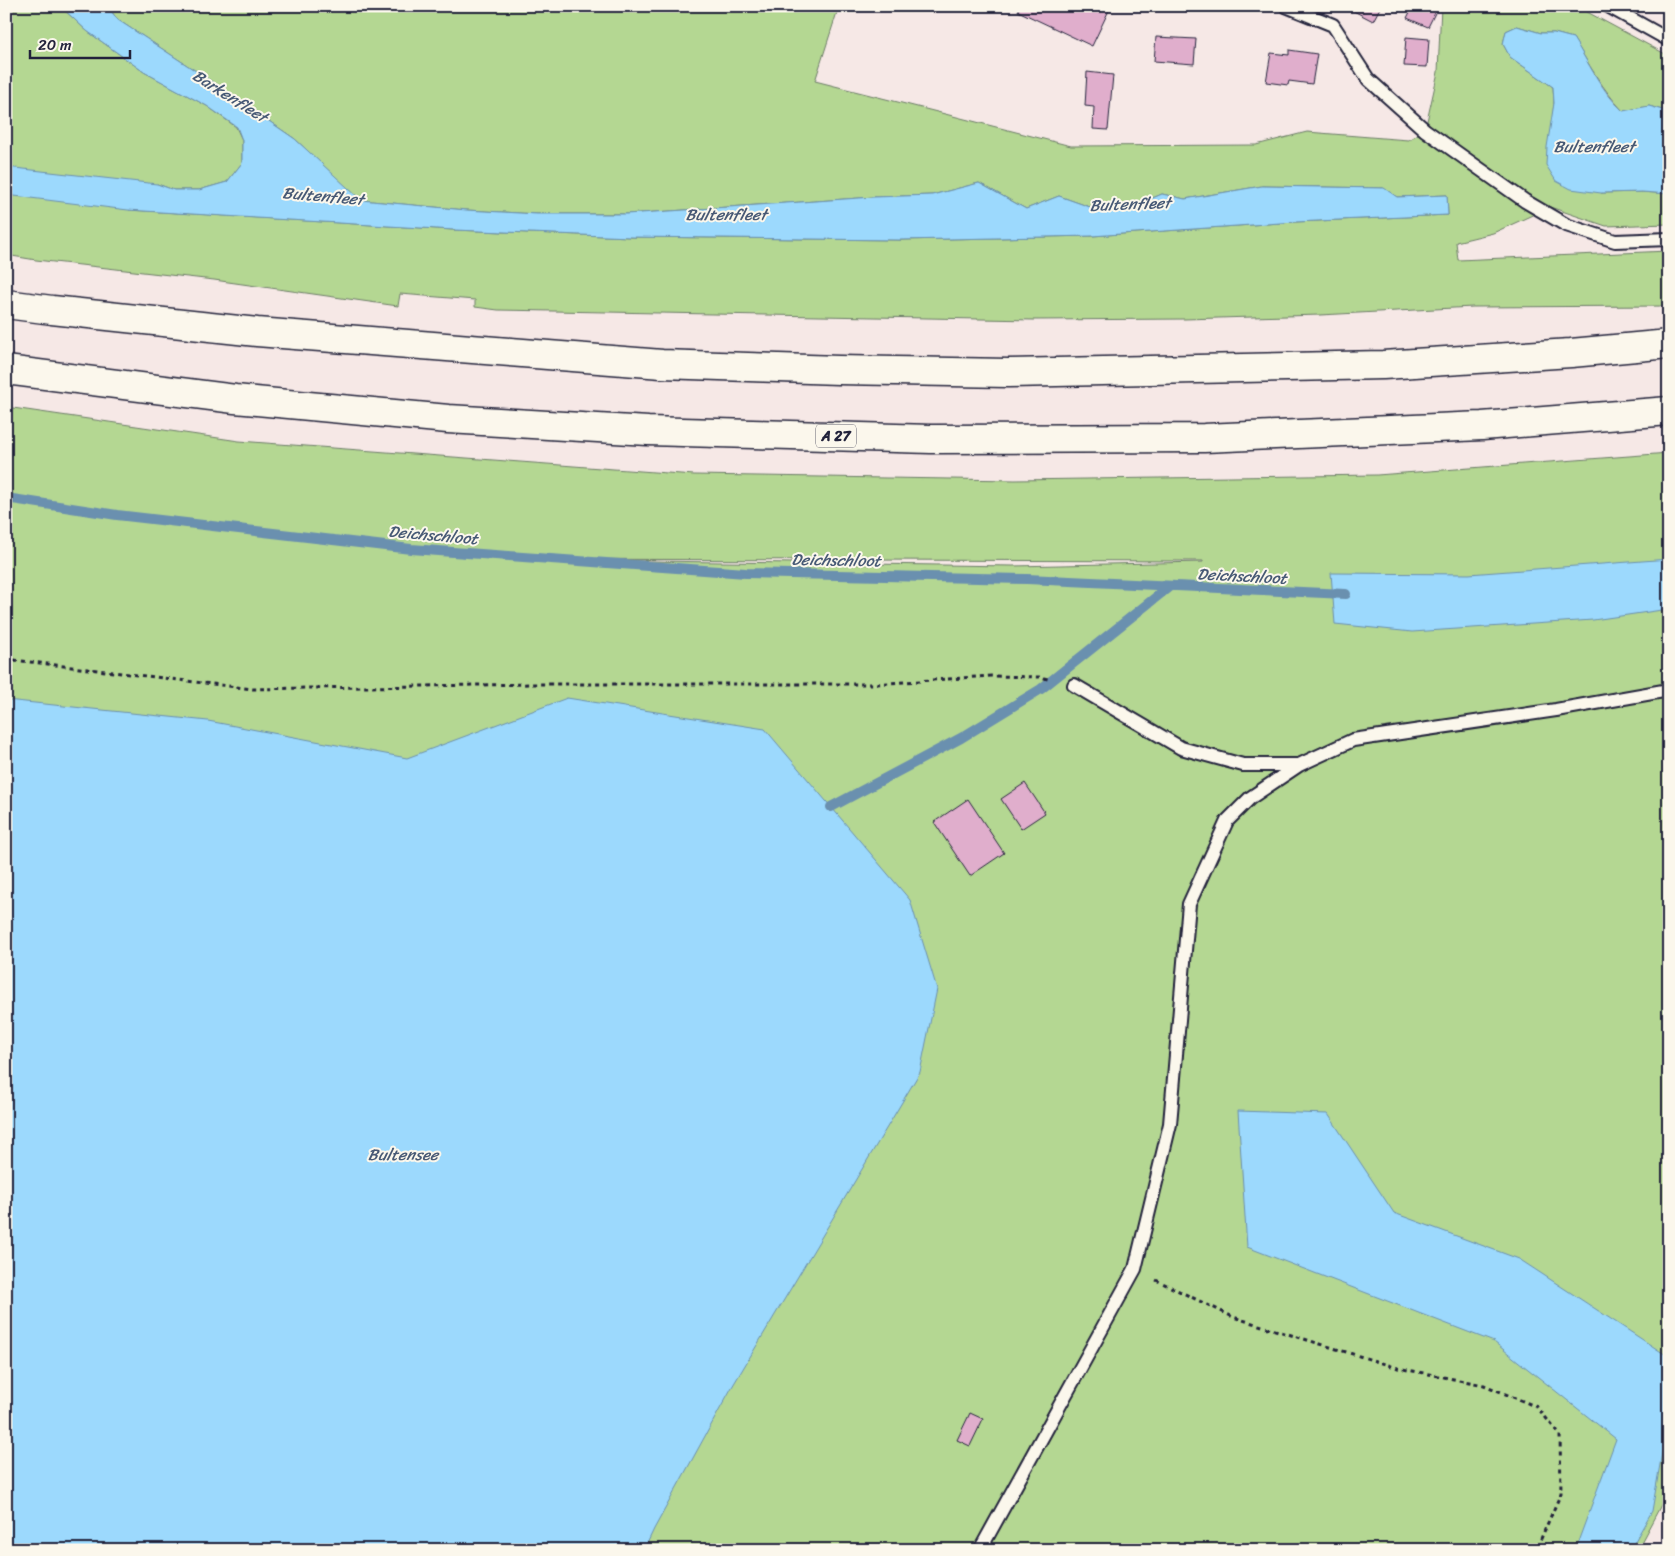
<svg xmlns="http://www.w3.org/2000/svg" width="1675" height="1556" font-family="Sriracha,sans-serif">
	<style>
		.green { fill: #b4d792; stroke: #6b7c66; fill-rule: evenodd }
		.water { fill: #9cd9fd; stroke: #6b90af }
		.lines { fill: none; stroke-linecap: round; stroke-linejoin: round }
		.stream { stroke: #6b90af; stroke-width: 10 }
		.building { fill: #e0aecc; stroke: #22223b }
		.service-casing { stroke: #22223b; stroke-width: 16 }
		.motorway-casing { stroke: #22223b; stroke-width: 31 }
		.path { stroke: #22223b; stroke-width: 3; stroke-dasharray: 4 4; stroke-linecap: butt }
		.service { stroke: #fbf7ec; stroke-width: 12 }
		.motorway { stroke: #fbf7ec; stroke-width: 28 }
		.labels { text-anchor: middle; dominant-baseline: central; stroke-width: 4; stroke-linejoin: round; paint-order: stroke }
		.shield { fill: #fbf7ec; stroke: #636270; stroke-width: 1 }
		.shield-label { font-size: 14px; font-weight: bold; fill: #22223b }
		.water-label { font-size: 16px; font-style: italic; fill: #475975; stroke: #fbf7ec }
	</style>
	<rect width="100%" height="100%" fill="#f6e8e6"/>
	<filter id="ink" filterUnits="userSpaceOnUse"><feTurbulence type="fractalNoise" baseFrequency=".02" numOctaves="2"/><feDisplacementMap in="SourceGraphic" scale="10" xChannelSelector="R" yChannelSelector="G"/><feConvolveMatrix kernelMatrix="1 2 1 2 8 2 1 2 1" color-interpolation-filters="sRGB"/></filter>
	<g filter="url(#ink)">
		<path class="green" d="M6 6H60L87 31 144 72 207 106 236 127 242 140V163L227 182 199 190H174L157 184 129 210 454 230 631 237 900 240 1092 236 1295 222 1448 215 1447 195 1397 197 1383 188 1262 186 1185 199 1162 194 1134 206 1090 207 1059 196 1026 209 979 183 932 195 874 197 626 214H537L466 210 360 200 295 139 199 73 118 20 107 6H839L815 81 1071 146 1256 145 1307 132 1408 140 1425 130 1438 72 1441 6H1576L1669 56V112L1649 106 1623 111C1602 89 1589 64 1573 38L1554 33H1541L1517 26 1506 31 1503 44 1510 57 1553 87 1554 103 1552 122 1601 193 1642 192 1669 194V224L1606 226 1550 207 1493 233 1456 242 1458 260 1669 251V306L1473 307 1320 315 1185 319 1034 320 498 310 475 307V300L400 294 398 306 214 280 36 260 6 255Z
			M6 407 239 441 694 475 1015 480 1377 475 1669 453V1490L1637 1550H6ZM504 559 1203 561V562L1013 566Z"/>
		<path class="water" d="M60 6H107L118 20 199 73 295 139 361 200 466 210 537 214H626L874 197 932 195 979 183 1026 209 1059 196 1090 207 1134 206 1162 194 1185 199 1262 186 1384 188 1397 197 1447 195 1448 215 1295 222 1092 236 900 240 631 237 454 230 240 217 128 210 6 195V167L157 184 174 190H199L227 182 242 163V140L237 127 207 106 144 72 87 31Z
			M1517 26 1541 33H1554L1573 38C1589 63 1601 91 1623 111L1649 106 1669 112V194L1642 192 1601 193 1571 189 1556 181 1546 165 1547 147 1554 103 1553 87 1510 57 1503 44 1506 31Z
			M1669 559V609L1593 620 1412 632 1335 624 1331 573 1469 574Z
			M567 698 765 729 910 900 937 989 920 1072 732 1387 654 1529 644 1550H6V700L208 721 407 758Z
			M1238 1111 1328 1114 1394 1213 1519 1259 1669 1357V1412L1652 1511 1630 1550H1575L1616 1439 1494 1342 1247 1247Z"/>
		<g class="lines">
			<path class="stream" d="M6 498 117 515 411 549 746 573 1027 579 1346 594
				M831 807 961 738 1041 689 1170 586"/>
		</g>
		<path class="building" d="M1020 6H1111L1092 46 1018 11Z
			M1344 6H1381L1373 21Z
			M1413 6 1438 7 1428 27 1407 18Z
			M1156 37 1196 39 1194 64 1154 61Z
			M1406 37 1429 39 1427 67 1404 66Z
			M1289 50 1317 54 1312 84 1289 81 1288 85 1266 82 1271 53 1289 55Z
			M1087 72 1113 75 1108 130 1093 129 1094 107 1085 106Z
			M1025 783 1045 813 1021 829 1001 799Z
			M968 799 1004 853 970 876 934 822Z
			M970 1413 983 1419 970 1446 957 1440Z"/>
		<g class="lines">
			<defs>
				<path id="service" d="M1286 6 1333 25 1368 79 1425 130 1525 201 1566 225 1615 241 1669 239
					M1608 6 1669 40
					M1074 685 1181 748 1243 765H1299
					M980 1550 1135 1269 1170 1124 1189 904 1227 821 1250 798 1299 765 1353 740 1556 710 1669 690"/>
				<path id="motorway" d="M6 304 52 310 257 332 662 364 839 370 1008 373 1383 365 1571 353 1669 344
					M6 370 235 399 448 419 648 431 931 439 1204 438 1482 426 1669 411"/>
			</defs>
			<use href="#service" class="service-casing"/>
			<use href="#motorway" class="motorway-casing"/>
			<path class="path" d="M6 659 253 689 534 684H875L991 676 1041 677 1051 680
				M1156 1280 1233 1317 1398 1368 1484 1385 1537 1407 1560 1435 1561 1493 1536 1550"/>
			<use href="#service" class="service"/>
			<use href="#motorway" class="motorway"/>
		</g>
	</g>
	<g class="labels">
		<rect class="shield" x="816" y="424.5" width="40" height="23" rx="4"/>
		<g class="shield-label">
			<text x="836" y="436">A 27</text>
		</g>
		<g class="water-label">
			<text transform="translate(230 96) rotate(32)">Barkenfleet</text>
			<text x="1594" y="146">Bultenfleet</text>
			<text transform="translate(323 196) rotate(5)">Bultenfleet</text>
			<text transform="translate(1130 204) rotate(-2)">Bultenfleet</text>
			<text x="726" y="214">Bultenfleet</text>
			<text transform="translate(433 535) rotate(5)">Deichschloot</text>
			<text transform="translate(836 560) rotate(1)">Deichschloot</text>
			<text transform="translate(1242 576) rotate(3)">Deichschloot</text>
			<text x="403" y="1154">Bultensee</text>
		</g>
	</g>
	<rect width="1675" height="1556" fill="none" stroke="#fbf7ec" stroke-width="25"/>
	<rect x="12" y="12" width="1650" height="1531" fill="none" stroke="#22223b" stroke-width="2" filter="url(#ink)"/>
	<path d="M30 50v8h100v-8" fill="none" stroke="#22223b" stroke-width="2.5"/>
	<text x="38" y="50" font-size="15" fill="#22223b" stroke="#fbf7ec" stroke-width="4" paint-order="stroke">20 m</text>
</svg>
